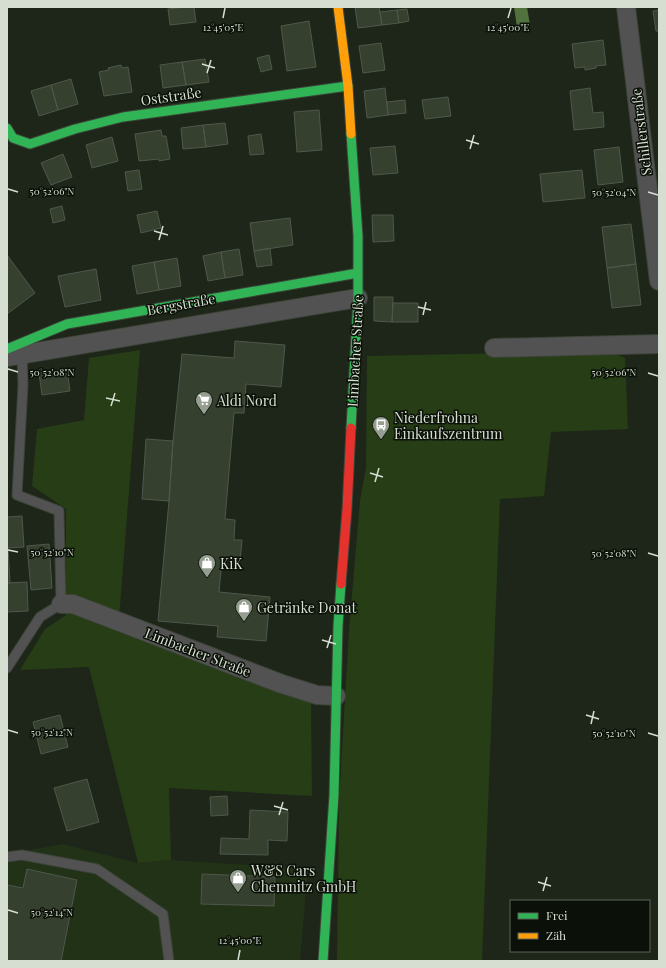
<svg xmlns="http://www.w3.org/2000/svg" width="666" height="968" font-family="'Playfair Display',serif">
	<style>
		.built { fill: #213217 }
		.green { fill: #263d16 }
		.water { fill: #51723c }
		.building { fill: #35402f; stroke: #50574c }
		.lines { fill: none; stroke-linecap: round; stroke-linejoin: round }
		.lane-casing { stroke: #3b4337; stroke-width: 11 }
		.street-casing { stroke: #3b4337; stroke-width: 20 }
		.fast-casing { stroke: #3b4337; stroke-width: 11 }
		.slow-casing { stroke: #3b4337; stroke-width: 11 }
		.jam-casing { stroke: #3b4337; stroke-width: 11 }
		.lane { stroke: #535253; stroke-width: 9 }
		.street { stroke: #535253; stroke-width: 18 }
		.fast { stroke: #30b455; stroke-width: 9 }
		.slow { stroke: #ff9f0a; stroke-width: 9 }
		.jam { stroke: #e5322d; stroke-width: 9 }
		.ticks { fill: none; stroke: #d5ded0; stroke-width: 1.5 }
		.labels { text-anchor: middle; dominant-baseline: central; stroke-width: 3; stroke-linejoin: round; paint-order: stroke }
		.street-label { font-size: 14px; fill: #d5ded0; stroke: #0b1108 }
		.poi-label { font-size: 14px; fill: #d5ded0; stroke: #0b1108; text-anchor: start }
		.ticks-label { font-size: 10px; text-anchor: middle; fill: #d5ded0; stroke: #0b1108; stroke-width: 3; stroke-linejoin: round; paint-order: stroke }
	</style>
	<rect width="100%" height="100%" fill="#1d2619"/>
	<path class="built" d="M63 844 138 863 171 860 308 869 300 961H7V854Z"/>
	<path class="green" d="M140 350 118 632 135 637 311 703 312 796 169 788 171 860 138 863 89 667 20 670 45 629 66 615V509L32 486 37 429 84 420 89 358Z
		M609 351 625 358 628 429 551 432 544 496 500 499 482 961H337L339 803 349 630 360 500 366 468 367 356Z"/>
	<path class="water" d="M514 7H527L530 25 517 27Z"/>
	<path class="building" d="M186 7H194L196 22 170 25 168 9Z
		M355 7H379L382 25 358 28Z
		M407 9 409 21 399 23 397 10Z
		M397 10 399 23 382 25 380 12Z
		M659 10V31H656L653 11Z
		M309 21 316 67 287 71 281 26Z
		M603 40 606 65 596 66V68L585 70V67L575 68 572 44Z
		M381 43 385 70 363 73 359 46Z
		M269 55 272 69 261 72 257 58Z
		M205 59 209 82 186 85 182 62Z
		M182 62 186 85 163 88 160 65Z
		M121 65 122 68 128 67 132 92 104 96 99 72 109 70 108 68Z
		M71 79 78 104 58 110 51 85Z
		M51 85 58 110 39 116 31 91Z
		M385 88 388 115 367 118 364 91Z
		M590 88 593 113 603 112 604 127 574 130 570 91Z
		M448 97 451 116 425 119 422 100Z
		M405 100 406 113 388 115 387 102Z
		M319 110 322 150 297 152 294 112Z
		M225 123 228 144 206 147 203 125Z
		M203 125 206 147 183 149 181 128Z
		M161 130 162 136H166L170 159 159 161V159L139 161 135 134Z
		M261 134 264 154 250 155 248 136Z
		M112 137 118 161 92 168 86 145Z
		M395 146 398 173 373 175 370 148Z
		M619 147 623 182 598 185 594 150Z
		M63 154 72 177 51 185 41 163Z
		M139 170 142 189 128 191 125 172Z
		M582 170 585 198 543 202 540 174Z
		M62 206 65 220 53 223 50 209Z
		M157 211 161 228 141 233 137 215Z
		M372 215H393L394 241 373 242Z
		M290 218 293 245 254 251 250 223Z
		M631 224 636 264 607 268 602 227Z
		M270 248 272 265 257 267 254 251Z
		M239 249 243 275 225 278 221 252Z
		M221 252 225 278 208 281 203 256Z
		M7 255 35 293 7 314Z
		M177 258 181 286 159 290 154 262Z
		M154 262 159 290 137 294 132 266Z
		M636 264 641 305 612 308 607 268Z
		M96 269 101 300 65 307 58 276Z
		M374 297H393L392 322 374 321Z
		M393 303H418V322H392Z
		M235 341 285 345 281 387 246 384 244 413H234L225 519 235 520 234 540H242L240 562 222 560 219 592 270 597 266 641 217 637 218 626 158 621 169 501 173 441 182 354 234 358Z
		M67 369 70 391 42 395 39 373Z
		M146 439 173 441 169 501 142 499Z
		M22 516 24 547 7 548V517Z
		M49 544 52 588 31 590 27 546Z
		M7 548H8L10 583H7Z
		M27 582 28 611 7 612V583Z
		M60 715 68 747 41 754 33 722Z
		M87 779 99 822 67 831 54 788Z
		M227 796 228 815 211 816 210 797Z
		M250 810 288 812 287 841 268 840V855L220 854 221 838 249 839Z
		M27 869 77 880 61 961H7V885L23 888Z
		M202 874 275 877 274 906 201 904Z"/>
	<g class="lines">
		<defs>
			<path id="lane" d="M7 668 40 617 61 604 59 511 17 495 23 385 22 355
				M7 857 22 855 97 869 163 914 169 961"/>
			<path id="street" d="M626 7 659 281
				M494 348 659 344
				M7 357 358 298
				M61 604H73L282 684 317 695 336 696"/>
			<path id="fast" d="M7 128 13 138 30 144 75 129 123 117 348 86
				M351 134 358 236V298L351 428
				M7 349 67 324 358 273
				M323 961 334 795 338 626 341 584"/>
			<path id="slow" d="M338 7 348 86 351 134"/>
			<path id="jam" d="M341 584 347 509 351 428"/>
		</defs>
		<use href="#lane" class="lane-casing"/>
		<use href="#street" class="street-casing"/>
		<use href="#fast" class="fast-casing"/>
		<use href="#slow" class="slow-casing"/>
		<use href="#jam" class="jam-casing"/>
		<use href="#lane" class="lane"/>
		<use href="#street" class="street"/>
		<use href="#fast" class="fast"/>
		<use href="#slow" class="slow"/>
		<use href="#jam" class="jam"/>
	</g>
	<path class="ticks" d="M223 18 225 8M508 18 511 8M202 64 215 68M207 73 211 60M466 140 479 144M470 149 474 135M8 189 18 192M648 192 658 195M154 231 168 235M159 240 163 226M418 307 431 310M423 315 426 302M8 369 18 372M648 373 658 376M106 398 120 401M111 406 115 393M370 473 383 477M375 482 379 468M8 550 18 552M648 553 658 556M322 640 336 644M327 648 331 635M586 715 599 719M591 724 594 711M8 730 18 733M648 733 658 736M274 806 288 810M279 815 283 802M538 882 551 886M543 891 547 877M8 910 18 913M238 960 240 950"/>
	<defs>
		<symbol id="supermarket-pin" viewBox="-11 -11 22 30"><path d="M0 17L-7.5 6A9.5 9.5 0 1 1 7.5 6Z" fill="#959e90" stroke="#0b1108"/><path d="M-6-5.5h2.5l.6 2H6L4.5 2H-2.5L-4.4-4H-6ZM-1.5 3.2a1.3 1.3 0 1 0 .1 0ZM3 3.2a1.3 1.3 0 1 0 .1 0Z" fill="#fff"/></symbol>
		<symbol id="bus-pin" viewBox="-11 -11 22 30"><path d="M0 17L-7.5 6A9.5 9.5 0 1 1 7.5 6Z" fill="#959e90" stroke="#0b1108"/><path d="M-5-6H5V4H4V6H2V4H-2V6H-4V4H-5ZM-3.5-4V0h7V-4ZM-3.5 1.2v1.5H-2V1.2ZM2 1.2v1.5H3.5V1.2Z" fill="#fff"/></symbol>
		<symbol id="shop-pin" viewBox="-11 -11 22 30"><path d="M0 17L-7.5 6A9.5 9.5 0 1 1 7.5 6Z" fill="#959e90" stroke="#0b1108"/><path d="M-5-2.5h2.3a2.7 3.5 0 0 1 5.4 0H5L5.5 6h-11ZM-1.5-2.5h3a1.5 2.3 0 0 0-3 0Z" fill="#fff"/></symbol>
	</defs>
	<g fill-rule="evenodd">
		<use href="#supermarket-pin" x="194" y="390" width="20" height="27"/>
		<use href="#bus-pin" x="371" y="415" width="20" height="27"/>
		<use href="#shop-pin" x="197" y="553" width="20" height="27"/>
		<use href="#shop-pin" x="234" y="597" width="20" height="27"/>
		<use href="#shop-pin" x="228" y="868" width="20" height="27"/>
	</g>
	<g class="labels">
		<g class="street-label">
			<text transform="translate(171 96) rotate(-8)">Oststraße</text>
			<text transform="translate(641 132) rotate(-97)">Schillerstraße</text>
			<text transform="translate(181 304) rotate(-10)">Bergstraße</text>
			<text transform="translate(355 351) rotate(-87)">Limbacher Straße</text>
			<text transform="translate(198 652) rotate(21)">Limbacher Straße</text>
		</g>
		<g class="poi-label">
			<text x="217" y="400">Aldi Nord</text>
			<text x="394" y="417">Niederfrohna<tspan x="394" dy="16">Einkaufszentrum</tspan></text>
			<text x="220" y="563">KiK</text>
			<text x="257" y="607">Getränke Donat</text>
			<text x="251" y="870">W&amp;S Cars<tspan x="251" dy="16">Chemnitz GmbH</tspan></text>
		</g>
	</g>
	<g class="ticks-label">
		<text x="223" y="31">12°45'05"E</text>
		<text x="508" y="31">12°45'00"E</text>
		<text x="52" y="195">50°52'06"N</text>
		<text x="614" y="196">50°52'04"N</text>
		<text x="52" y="376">50°52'08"N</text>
		<text x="614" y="376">50°52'06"N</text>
		<text x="52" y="556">50°52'10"N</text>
		<text x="614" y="557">50°52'08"N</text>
		<text x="52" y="736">50°52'12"N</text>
		<text x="614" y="737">50°52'10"N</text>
		<text x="52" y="916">50°52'14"N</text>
		<text x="240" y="944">12°45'00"E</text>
	</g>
	<rect width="666" height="968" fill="none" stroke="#d5ded0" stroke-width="16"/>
	<rect x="510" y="900" width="140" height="52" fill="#0b1108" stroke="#5c6358"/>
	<rect x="518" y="913" width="20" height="6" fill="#30b455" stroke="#5c6358"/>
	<text x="546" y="920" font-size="12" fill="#d5ded0">Frei</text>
	<rect x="518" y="933" width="20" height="6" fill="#ff9f0a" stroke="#5c6358"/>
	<text x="546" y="940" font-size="12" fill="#d5ded0">Zäh</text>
</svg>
